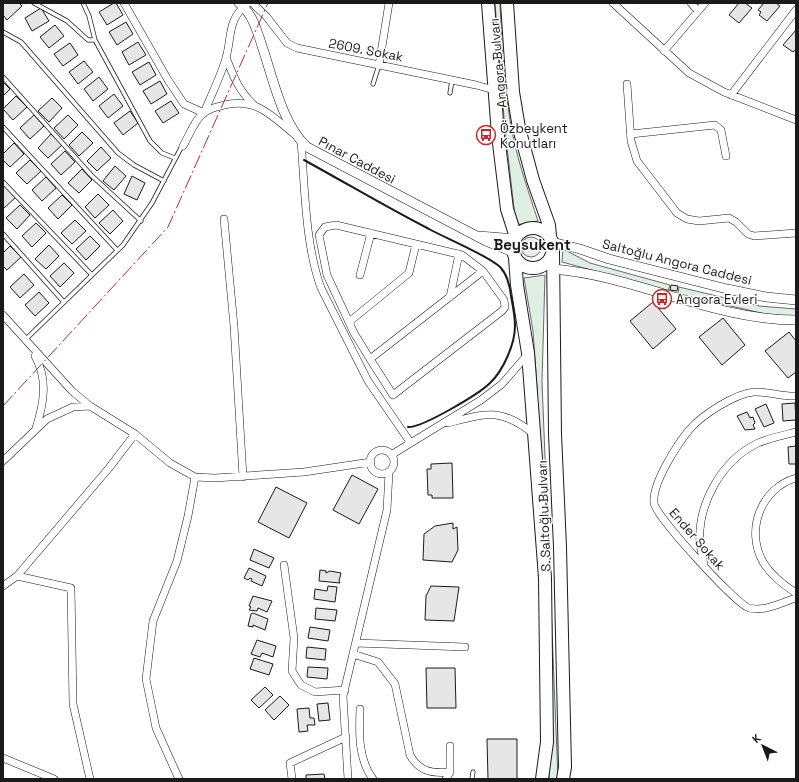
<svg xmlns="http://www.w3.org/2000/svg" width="799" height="782" font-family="'Space Grotesk',sans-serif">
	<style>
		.green { fill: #e0efe3; stroke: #6a6a6a }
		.building { fill: #e6e6e6; stroke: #1a1a1a }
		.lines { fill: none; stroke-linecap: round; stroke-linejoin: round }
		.service-casing { stroke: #1a1a1a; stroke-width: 5 }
		.minor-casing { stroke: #1a1a1a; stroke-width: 8 }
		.tertiary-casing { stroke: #1a1a1a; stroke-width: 10 }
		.primary-casing { stroke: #1a1a1a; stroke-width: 14 }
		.service { stroke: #fff; stroke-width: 3.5 }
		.minor { stroke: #fff; stroke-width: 7 }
		.tertiary { stroke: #fff; stroke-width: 9 }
		.primary { stroke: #fff; stroke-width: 12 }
		.wall { stroke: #1a1a1a; stroke-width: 2 }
		.power { stroke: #c62828; stroke-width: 1; stroke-dasharray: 14 3 2 3; stroke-linecap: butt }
		.labels { text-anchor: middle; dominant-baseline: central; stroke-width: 3; stroke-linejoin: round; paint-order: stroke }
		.street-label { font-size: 13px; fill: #1a1a1a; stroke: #fff }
		.poi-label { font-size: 13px; fill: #1a1a1a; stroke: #fff; text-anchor: start }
		.quarter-label { font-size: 15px; font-weight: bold; fill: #1a1a1a; stroke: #fff }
	</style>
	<rect width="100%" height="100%" fill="#fff"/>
	<path class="green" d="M495 3H500C502 47 504 93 513 136 519 165 529 193 538 221L516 225 505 130Z
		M521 247a10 10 0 1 1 20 0a10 10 0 1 1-20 0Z
		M563 249 590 263 670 285 668 291 562 262Z
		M545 275 542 382 558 779H549L550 758 537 387 533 331 524 278Z
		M679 287 759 306 796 309V316L770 315 678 294Z"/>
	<path class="building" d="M3 3H19L22 6 7 20 3 15Z
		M114 3H116L123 15 107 25 99 12Z
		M739 3H745L752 8 739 23 729 15Z
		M764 3H776L780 6 767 21 759 15 761 12 758 10Z
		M41 8 49 21 32 31 25 18Z
		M126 22 133 34 117 45 109 32Z
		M55 25 64 36 49 48 40 37Z
		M796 30V49L793 52 783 45Z
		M138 42 146 55 129 65 122 52Z
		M70 43 78 55 63 66 54 54Z
		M84 61 93 72 78 84 69 72Z
		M149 62 156 75 140 85 132 72Z
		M99 77 108 89 93 101 84 89Z
		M160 81 167 94 151 104 143 91Z
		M3 82 10 89 3 96Z
		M114 94 123 106 108 118 99 106Z
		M16 96 27 107 13 120 3 109Z
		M52 98 62 108 49 122 38 111Z
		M171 101 179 113 163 123 155 111Z
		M130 111 138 123 123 135 114 123Z
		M34 115 44 126 30 139 20 128Z
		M68 115 78 125 64 139 54 128Z
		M82 132 93 143 79 156 69 145Z
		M51 134 62 145 48 158 38 148Z
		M14 143 24 154 10 167 3 160V154Z
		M101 147 111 158 97 171 87 161Z
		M65 151 75 162 61 175 51 164Z
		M30 160 41 171 27 184 16 173Z
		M115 166 126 176 114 190 103 181Z
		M82 169 92 180 79 193 68 183Z
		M132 176 145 183 137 200 124 194Z
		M46 177 56 188 42 201 32 190Z
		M5 186 16 197 3 209V188Z
		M98 194 109 205 95 218 85 207Z
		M62 195 72 205 58 219 48 208Z
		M20 205 30 215 17 229 6 218Z
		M113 210 123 221 110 234 99 223Z
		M75 220 86 231 72 244 61 233Z
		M36 223 46 233 32 247 22 236Z
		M90 236 100 246 86 260 76 249Z
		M49 245 59 256 46 269 35 259Z
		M10 246 21 257 7 270 3 266V253Z
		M64 263 74 273 60 287 50 276Z
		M24 274 34 285 20 298 10 287Z
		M671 285 678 286 677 291 670 290Z
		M39 292 49 303 35 316 25 305Z
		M653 302 676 329 653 349 630 321Z
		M723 318 745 345 722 365 699 337Z
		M789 332 796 341V372L788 378 765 351Z
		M795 403 796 420 783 421 782 404Z
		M766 404 774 423 764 427 755 409Z
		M747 412 750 418 753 417 755 423 753 425 755 429 745 430 737 416Z
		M796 446V464H789L788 447Z
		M452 463 453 498H432V495H428L427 469H431V464Z
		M352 475 378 489 359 524 333 510Z
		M276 487 307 503 289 538 258 522Z
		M453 523V529L457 527 458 550 452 562 423 560 424 534 435 526Z
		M254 549 274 558 269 568 250 560Z
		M249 568 266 576 262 586 251 581 252 579 250 578 248 580 244 578Z
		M320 570 326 571V573L330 571 341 573 339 581 340 583 319 581Z
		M328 586 337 587 335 602 314 599 315 589 327 591Z
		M431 586 459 587 454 621 425 620 426 596Z
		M253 596 272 601 267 612 258 608 257 611 249 610 251 607 249 606Z
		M316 608 337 610 335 621 315 619Z
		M253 613 268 619 265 630 253 625V627L248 626 251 614Z
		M310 627 330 630 328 641 308 638Z
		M257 640 276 646 273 657 262 653 260 657 251 654Z
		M307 647 326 649 325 660 306 658Z
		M254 658 273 664 269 675 250 669Z
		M308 667 328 668 327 679 307 677Z
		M426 668H455L456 708H427Z
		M265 687 273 695 259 708 251 700Z
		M280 696 289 705 274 720 265 710Z
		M328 703 330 720 319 721 317 704Z
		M309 708 310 718H314L315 725H307L308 731 299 732 297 709Z
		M487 739H517V779H488Z
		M324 774 325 779H306V775Z"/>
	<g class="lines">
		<defs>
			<path id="service" d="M34 3 67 21 88 40H95
				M83 3 89 16 95 40 150 141 162 153 175 158
				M3 32 21 42 118 153 134 165 164 181
				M3 77 91 175 141 221
				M373 84 379 65
				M450 93 452 80
				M3 127 117 250
				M3 182 91 274
				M3 234 63 301
				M25 340 123 245 152 203 182 146
				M472 779 473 772"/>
			<path id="minor" d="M124 3 168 80 184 104 204 113C211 95 221 76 226 58 232 37 227 20 247 4
				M252 3 266 16 287 43 297 48 476 85 494 90
				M613 3 689 73 724 92 796 120
				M691 3 698 11
				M664 51 705 3
				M226 57C233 76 239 91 254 105
				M379 65 389 3
				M627 84 631 141 637 161 677 213 687 219 699 221 729 218 736 222 748 234 754 236 796 233
				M731 95 796 10
				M631 134 715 125 721 130 726 156
				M301 142C305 188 305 244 321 288L368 381 410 442
				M183 146C189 136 195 119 204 113 210 108 218 107 224 105 256 97 272 116 294 134
				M224 219 234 326 243 477
				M336 225 462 255 483 271 370 359 354 333 327 275 319 235 325 227Z
				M360 275 371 233
				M450 297 459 254
				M3 315 72 391 90 406
				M349 322 409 273 416 244
				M35 356C48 379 44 403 36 428
				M370 359 393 395 502 311 505 307 504 300 483 271
				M796 396C782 397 768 391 754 392 734 394 702 415 689 430 677 445 652 483 654 503 656 517 736 604 749 608 764 612 783 602 796 598
				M448 423C487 413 501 407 535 435
				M370 462a12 12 0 1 1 24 0a12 12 0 1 1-24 0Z
				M391 455 481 400 502 384 528 354
				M3 461 47 419 73 407 90 406 135 434 170 463 195 477 215 478 304 472 371 462
				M796 478C761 488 745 530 763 562 770 574 785 586 796 593
				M284 565 294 638 292 671 301 685 315 692 345 690
				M704 565C703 558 701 551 700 544 697 504 722 460 758 443 769 438 784 435 796 432
				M17 576 71 588 73 704 90 779
				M3 586 17 576 109 468 135 434
				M356 643 465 647
				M353 654 378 662 395 684 410 755C419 771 431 774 450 772V746
				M360 709C359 733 358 759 373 779
				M3 758 54 779
				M179 779 156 728 146 679 153 621 177 561 188 516 195 477
				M292 779 290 763 346 737
				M348 779 343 696 387 510 389 472
				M446 779 450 772"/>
			<path id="tertiary" d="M239 3C252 13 257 30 262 46 273 78 282 124 307 147L486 241 513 252
				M479 236 515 239
				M552 242 580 249 609 259 727 289 766 297 796 300
				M554 269C636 276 713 320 796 320"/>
			<path id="primary" d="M488 3 498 135 507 209 516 237
				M507 3 513 92 519 128 533 180 549 225 550 236
				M513 248a20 20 0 1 1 40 0a20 20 0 1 1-40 0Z
				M553 251 555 434 560 547 565 767 563 779
				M515 258 517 285 528 353 545 578 547 742 542 779"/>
		</defs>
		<use href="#service" class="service-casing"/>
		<use href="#minor" class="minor-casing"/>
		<use href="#tertiary" class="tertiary-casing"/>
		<use href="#primary" class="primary-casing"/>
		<use href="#service" class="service"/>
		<use href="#minor" class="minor"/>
		<use href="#tertiary" class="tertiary"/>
		<use href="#primary" class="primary"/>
		<path class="wall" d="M304 160C346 183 386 207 429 229 445 238 490 256 501 268 507 275 510 287 511 296 513 306 515 316 515 326 515 344 503 371 490 383 479 394 422 428 408 427"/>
		<path class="power" d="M3 406 168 227 268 3"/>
	</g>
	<defs>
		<symbol id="bus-ring" viewBox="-11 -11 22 22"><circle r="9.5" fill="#fff" stroke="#c62828" stroke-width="1.5"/><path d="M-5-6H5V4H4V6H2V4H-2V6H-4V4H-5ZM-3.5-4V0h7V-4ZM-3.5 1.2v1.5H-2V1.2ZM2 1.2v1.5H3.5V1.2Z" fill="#c62828"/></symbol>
	</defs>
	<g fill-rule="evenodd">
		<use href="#bus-ring" x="475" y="124" width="22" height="22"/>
		<use href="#bus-ring" x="651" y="288" width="22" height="22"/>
	</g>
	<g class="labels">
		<g class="street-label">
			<text transform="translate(366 50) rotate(11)">2609. Sokak</text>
			<text transform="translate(498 63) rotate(-95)">Angora Bulvarı</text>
			<text transform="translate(357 160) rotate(28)">Pınar Caddesi</text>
			<text transform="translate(677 262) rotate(14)">Saltoğlu Angora Caddesi</text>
			<text transform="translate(544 516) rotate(-92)">S. Saltoğlu Bulvarı</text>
			<text transform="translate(697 539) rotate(49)">Ender Sokak</text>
		</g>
		<g class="poi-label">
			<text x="500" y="128">Özbeykent<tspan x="500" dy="15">Konutları</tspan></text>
			<text x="676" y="299">Angora Evleri</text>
		</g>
		<g class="quarter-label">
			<text x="532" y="244">Beysukent</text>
		</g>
	</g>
	<rect width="799" height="782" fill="none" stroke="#1a1a1a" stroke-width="8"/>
	<g transform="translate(763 746) rotate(318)" stroke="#ffffff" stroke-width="3" paint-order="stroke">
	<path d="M0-3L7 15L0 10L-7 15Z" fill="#1a1a1a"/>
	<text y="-6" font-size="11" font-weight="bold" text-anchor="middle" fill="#1a1a1a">K</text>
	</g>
</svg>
